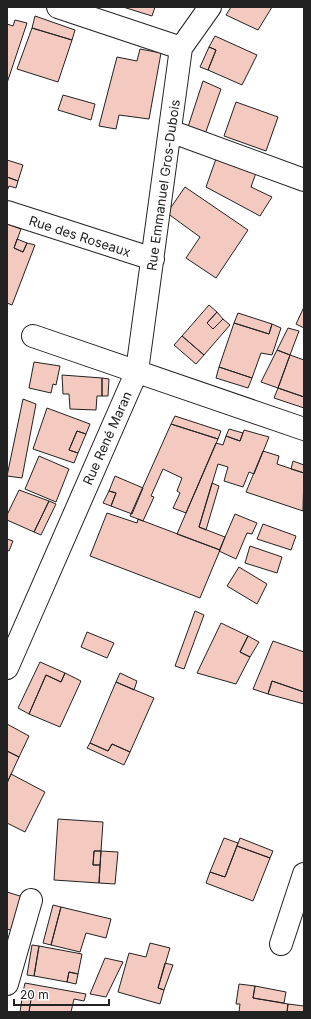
<svg xmlns="http://www.w3.org/2000/svg" width="311" height="1019" font-family="Inter,sans-serif">
	<style>
		.building { fill: #f3c9c0; stroke: #222 }
		.lines { fill: none; stroke-linecap: round; stroke-linejoin: round }
		.minor-casing { stroke: #222; stroke-width: 24 }
		.minor { stroke: #fff; stroke-width: 22 }
		.labels { text-anchor: middle; dominant-baseline: central; stroke-width: 3; stroke-linejoin: round; paint-order: stroke }
		.street-label { font-size: 13px; fill: #222; stroke: #fff }
	</style>
	<rect width="100%" height="100%" fill="#fff"/>
	<path class="building" d="M123 7H155L152 16Z
		M231 7H272L258 30 226 15Z
		M35 16 75 30 72 40 32 28Z
		M15 20 27 23 7 83V24L13 26Z
		M32 28 72 40 58 82 17 69Z
		M215 36 257 55 242 85 208 70 216 50 209 47Z
		M209 47 216 50 208 70 200 67Z
		M140 49 161 53 149 119 119 115 116 129 99 126 117 57 137 61Z
		M203 81 221 89 204 137 187 130Z
		M63 95 95 104 91 120 58 110Z
		M236 102 278 117 266 151 224 136Z
		M217 156 257 170 251 187 272 197 260 216 206 187Z
		M7 160 23 165 18 181 7 177Z
		M7 177 18 181 16 188 9 186 7 191Z
		M185 187 248 230 216 278 186 258 200 237 167 213Z
		M7 224 21 229 14 248 23 252 27 243 35 245 12 305 7 303Z
		M17 239 27 243 23 252 14 248Z
		M209 305 217 312 207 323 213 329 223 319 230 325 204 355 182 336Z
		M304 307V328L296 324Z
		M217 312 223 319 213 329 207 323Z
		M238 313 272 324 269 334 234 323Z
		M234 323 269 334 272 324 281 328 272 355 261 353 252 378 219 367Z
		M288 328 299 331 290 355 277 350Z
		M182 336 204 355 196 364 174 345Z
		M277 350 290 355 278 388 261 382Z
		M290 355 304 360V397L278 388Z
		M34 362 60 366 56 385 53 384 51 393 29 388Z
		M219 367 252 378 248 388 216 378Z
		M62 375 102 378V396H97L96 410 70 409 69 394H63Z
		M102 378 109 379 108 396H102Z
		M278 388 304 397V408L274 398Z
		M23 399 36 404 22 478 7 476Z
		M47 408 90 424 86 434 77 431 69 450 78 453 74 463 33 449Z
		M175 416 221 431 218 439 171 424Z
		M171 424 218 439 186 513 173 508 180 493 177 491 182 478 163 469 151 496 154 497 143 521 130 516Z
		M229 429 243 433 240 441 226 436Z
		M244 430 269 437 254 474 249 472 243 487 224 481 228 467 218 464 199 527 225 537 220 550 177 534 216 443 223 445 226 436 240 441Z
		M77 431 86 434 78 453 69 450Z
		M263 451 279 456 277 464 304 473 303 511 246 492Z
		M39 456 69 469 56 502 25 489Z
		M293 461 304 465V473L291 469Z
		M115 476 143 488 132 514 111 506 116 493 109 491Z
		M212 483 219 486 206 530 199 527Z
		M19 490 49 501 34 532 7 520V515Z
		M109 491 116 493 111 506 103 503Z
		M49 501 56 504 41 535 34 532Z
		M107 513 137 523 138 519 220 550 200 598 90 556Z
		M235 514 257 523 252 534 247 533 236 559 219 551Z
		M263 524 296 536 291 550 257 539Z
		M7 539 13 541 9 551 7 550Z
		M250 546 282 557 277 573 245 563Z
		M239 567 267 584 257 604 227 586Z
		M195 611 204 615 184 669 175 666Z
		M221 623 248 636 240 652 250 657 236 684 197 673Z
		M87 632 114 643 107 658 81 647Z
		M248 636 259 642 250 657 240 652Z
		M273 641 304 652V692L272 681 268 694 253 689Z
		M40 662 65 673 61 682 46 675 29 714 18 708Z
		M65 673 81 681 60 727 29 714 46 675 61 682Z
		M120 673 137 681 134 690 116 682Z
		M272 681 304 692V704L268 694Z
		M116 682 154 698 130 752 112 744 108 751 90 743Z
		M7 724 29 736 19 757 7 751Z
		M90 743 108 751 112 744 130 752 124 765 87 748Z
		M7 751 19 757 7 783Z
		M11 774 45 792 25 832 7 823V783Z
		M58 819 103 822 101 851H94L93 865H100L99 883 54 880Z
		M224 838 238 843 225 877 210 872Z
		M240 838 273 851 270 858 237 846Z
		M237 846 270 858 253 901 206 883 210 872 225 877Z
		M94 851H101L100 865H93Z
		M101 851 118 852 115 884 99 883Z
		M7 892 23 897 13 931 7 929Z
		M53 905 61 907 51 945 43 943Z
		M61 907 111 919 106 938 86 933 80 952 51 945Z
		M150 943 170 948 158 988 164 990 160 1004 118 992 129 953 146 957Z
		M32 945 39 946 34 976 27 975Z
		M39 946 82 954 78 974 69 972 67 982 34 976Z
		M105 958 123 962 106 997 90 994Z
		M165 963 173 965 164 990 158 988Z
		M69 972 78 974 76 984 67 982Z
		M25 983 86 994 84 1001 74 999 71 1012H29L32 993 23 992Z
		M239 984 255 986 253 998 288 1004 287 1012H239L240 1004H236Z
		M255 986 286 992 284 1003 253 998Z
		M23 992 32 993 29 1012H20Z
		M288 1004 304 1006V1012H287Z"/>
	<g class="lines">
		<defs>
			<path id="minor" d="M58 7 181 48
				M170 131 304 180
				M7 212 153 259
				M33 336 304 429
				M7 668 137 371 181 48 210 7
				M281 944 304 874
				M7 984 31 900"/>
		</defs>
		<use href="#minor" class="minor-casing"/>
		<use href="#minor" class="minor"/>
	</g>
	<g class="labels">
		<g class="street-label">
			<text transform="translate(163 185) rotate(-82)">Rue Emmanuel Gros-Dubois</text>
			<text transform="translate(80 236) rotate(18)">Rue des Roseaux</text>
			<text transform="translate(107 438) rotate(-66)">Rue René Maran</text>
		</g>
	</g>
	<rect width="311" height="1019" fill="none" stroke="#222222" stroke-width="16"/>
	<path d="M14 999v6h95v-6" fill="none" stroke="#222222" stroke-width="2"/>
	<text x="20" y="999" font-size="12" fill="#222222" stroke="#ffffff" stroke-width="3" paint-order="stroke">20 m</text>
</svg>
